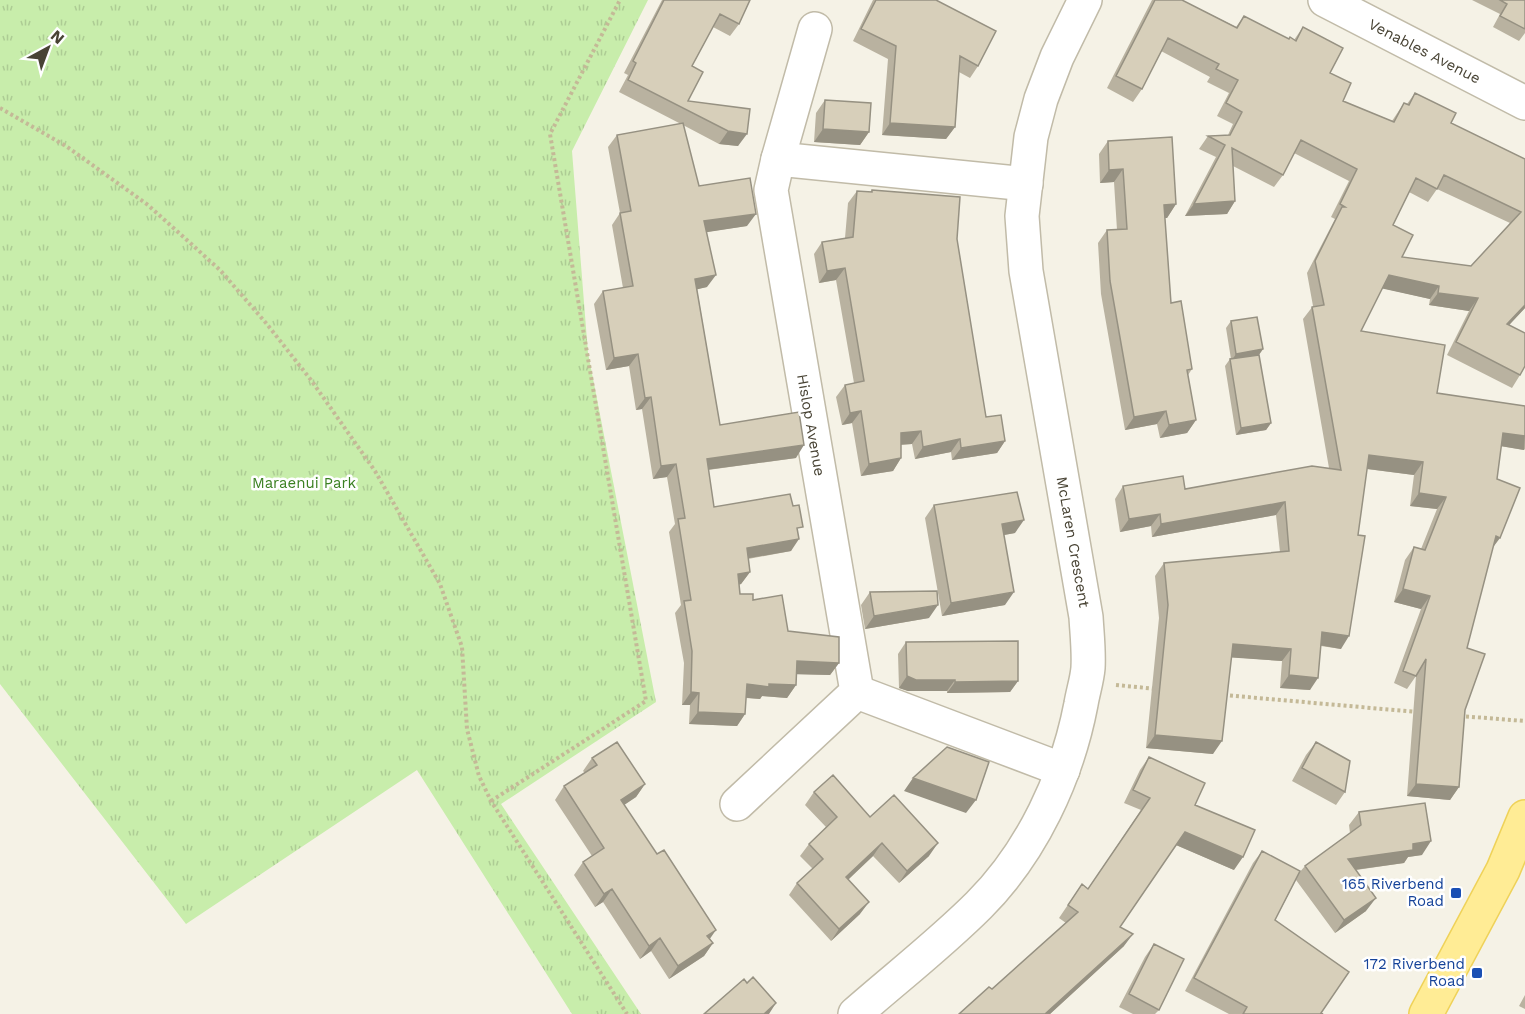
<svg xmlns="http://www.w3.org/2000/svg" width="1525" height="1014" font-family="'Work Sans',sans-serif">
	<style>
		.grass { fill: url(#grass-tufts) }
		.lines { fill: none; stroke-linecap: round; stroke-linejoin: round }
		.minor-casing { stroke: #c1bba8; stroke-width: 36 }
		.major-casing { stroke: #efd259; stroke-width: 36 }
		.path { stroke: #c4b997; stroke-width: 4; stroke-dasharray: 3 3; stroke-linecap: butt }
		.minor { stroke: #fff; stroke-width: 33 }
		.major { stroke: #ffec95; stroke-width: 33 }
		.wall { fill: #b9b2a0; fill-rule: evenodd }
		.shaded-wall { fill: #969182 }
		.building { fill: #d7cfba; stroke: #969182; stroke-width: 1.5; fill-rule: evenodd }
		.transit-dot { fill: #1a4fb4; stroke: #fff; stroke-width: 2 }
		.labels { text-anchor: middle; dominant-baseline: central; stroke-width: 5; stroke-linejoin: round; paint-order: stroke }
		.street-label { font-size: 15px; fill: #484334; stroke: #fff }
		.park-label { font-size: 15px; fill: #3b8022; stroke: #fff }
		.transit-label { font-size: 15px; fill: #164399; stroke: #fff; text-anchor: end }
	</style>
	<defs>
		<pattern id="grass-tufts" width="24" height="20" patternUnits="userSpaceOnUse" patternTransform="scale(1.5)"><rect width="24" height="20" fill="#c8edab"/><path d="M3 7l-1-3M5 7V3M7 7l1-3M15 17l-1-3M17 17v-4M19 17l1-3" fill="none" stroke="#adcc94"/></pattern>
	</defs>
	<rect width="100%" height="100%" fill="#f5f2e6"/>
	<path class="grass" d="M0 0H648L572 151 588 353 656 702 501 804 641 1014H572L417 770 186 924 0 684Z"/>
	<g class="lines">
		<defs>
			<g id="minor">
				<path id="s1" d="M1325 0 1525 103"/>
				<path d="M778 159 1026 184"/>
				<path d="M857 692 1063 770"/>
				<path d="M737 804 857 692 771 190 778 159 815 29"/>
				<path d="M855 1014C896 978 940 944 979 905 1032 852 1067 777 1081 704 1083 692 1087 680 1088 668 1089 651 1087 634 1086 617L1026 271 1022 216 1031 137 1041 99 1057 57 1085 0"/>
			</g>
			<path id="major" d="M1426 1014 1503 870 1525 817"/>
		</defs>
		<use href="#minor" class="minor-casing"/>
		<use href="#major" class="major-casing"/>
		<path class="path" d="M0 108 66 146 148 205 220 270 266 323 311 380 375 471 440 584 462 647 467 729 479 776 491 801 627 1014
			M1116 685 1157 689
			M1224 695 1417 712
			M1460 716 1525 721
			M491 801 646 701 550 134 620 0"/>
		<use href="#minor" class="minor"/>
		<use href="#major" class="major"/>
	</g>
	<path class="wall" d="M662 0H750L739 24 730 36 713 27 692 66 688 101 750 109 738 146 719 144 683 125 699 186 747 226 706 232 707 287 697 289 720 425 796 458 708 470 714 507 798 533 791 551 748 559 750 572 741 584 739 585 740 594 753 600 788 631 839 663 830 675 796 674V685L787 698 762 696 760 699 746 698 745 714 737 726 689 724 690 705H682L684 663 675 613 681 605 669 532 675 524 667 477 653 479 642 409 636 410 629 366 606 370 594 304 603 291 623 288 612 225 620 213 608 147 617 135 681 124 619 92 628 75 624 73Z
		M873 0H936L978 66 970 78 959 72 955 127 946 139 882 135 888 59 853 41Z
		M1152 0H1182L1236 27 1244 16 1289 39 1294 40 1303 27 1330 73 1343 101 1392 121 1404 103 1407 104 1415 93 1451 123 1525 159V308L1509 325 1520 375 1512 388 1447 355 1469 311 1429 305 1430 299 1382 288 1361 331 1437 393 1525 406V449L1524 450 1501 446 1497 479 1492 549 1467 648 1465 710 1459 787 1450 800 1407 796 1416 676 1407 689 1394 683 1421 609 1394 602 1405 560 1414 547 1421 549 1437 509 1410 506 1414 475 1367 469 1341 649 1321 646 1310 690 1280 688 1282 661 1231 657 1213 754 1146 748 1159 618 1155 576 1164 563 1280 552 1276 515 1152 537 1151 526 1120 532 1115 499 1123 486 1185 489 1329 468 1303 319 1313 306 1307 273 1335 219 1331 217 1349 181 1294 153 1283 175 1274 187 1233 166 1235 201 1227 214 1185 216 1216 157 1199 149 1208 136 1228 135 1233 124 1217 116 1229 93 1207 82 1210 77 1161 51 1142 89 1133 102 1107 88ZM1437 189 1510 223 1471 266 1402 257 1393 225 1409 192 1428 202Z
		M1472 0H1525V33L1519 41 1493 27 1500 14Z
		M825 100 869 132 860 145 814 142 816 113Z
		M1108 141 1176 204 1167 218H1165L1171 303 1192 369 1188 375 1196 420 1187 433 1160 438 1157 424 1125 430 1101 294 1098 243 1107 230H1117L1114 182 1100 183 1099 154Z
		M872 190 957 239 986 417 1005 441 997 453 952 460 951 452 915 459 912 444 901 445V458L893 471 861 476 852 423 842 425 836 397 845 385 854 383 836 280 819 283 814 254 822 242 845 238 848 203 857 191 870 192Z
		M1231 321 1263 349 1259 355 1271 423 1266 430 1236 435 1225 366 1230 359H1231L1226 328Z
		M934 505 1015 533 1004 535 1005 605 942 616 925 518Z
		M870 592 929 618 865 629 861 605Z
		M906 642 1018 681 1010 692 947 693V691H908L899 688 898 654Z
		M1316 742 1345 792 1336 805 1292 781 1306 755Z
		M1149 757 1195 805 1234 870 1176 845 1120 927 1124 946 1050 1014H959L992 989 1066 923 1059 918 1082 884 1088 889 1141 810 1124 803 1140 770Z
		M592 758 645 784 636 797 624 805 713 943 704 956 669 979 651 951 640 959 603 902 595 907 574 875 583 862 592 856 555 800 564 786 585 773 583 771Z
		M814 792 870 817 929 856 899 883 873 856 848 880 860 914 831 941 789 895 797 883 813 869 800 856 809 844 826 827 805 805Z
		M1359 812 1422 855 1408 857 1404 863 1356 870 1366 911 1335 933 1296 880 1275 920 1321 1013 1323 1014H1229L1185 991 1253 863 1262 851 1299 873 1305 866 1350 833 1349 825Z
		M1154 944 1159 1010 1155 1014H1133L1119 1007 1145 957Z
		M1525 995V1009L1519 1006Z"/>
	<path class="shaded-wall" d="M890 123 955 127 946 139 882 135Z
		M823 129 869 132 860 145 814 142Z
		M728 131 747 134 738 146 719 144Z
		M1123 169 1114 182 1100 183 1109 170Z
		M1235 201 1227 214 1185 216 1194 204Z
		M1176 204 1167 218H1155L1164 205Z
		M756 214 747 226 695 234 704 221Z
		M845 268 836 280 819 283 827 271Z
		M716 275 707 287 686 292 695 279Z
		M1389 275 1439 286 1430 299 1380 288Z
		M1438 293 1478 298 1469 311 1429 305Z
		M1525 305V308L1498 337 1507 324Z
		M1263 349 1258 356 1232 360 1236 354Z
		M638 354 629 366 606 370 614 358Z
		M651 397 642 409 636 410 645 398Z
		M861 411 852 423 842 425 850 413Z
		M1166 411 1157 424 1125 430 1134 417Z
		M1196 420 1187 433 1160 438 1169 425Z
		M1271 423 1266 430 1236 435 1241 428Z
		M921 431 912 444 893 445 901 433Z
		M1503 433 1525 436 1524 450 1494 445Z
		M960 439 951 452 915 459 923 447Z
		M1005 441 997 453 952 460 961 448Z
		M804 445 796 458 698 471 707 459Z
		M1369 455 1423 462 1414 475 1360 468Z
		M901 458 893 471 861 476 869 464Z
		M676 464 667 477 653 479 661 466Z
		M1419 493 1446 497 1437 509 1410 506Z
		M1285 502 1276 515 1152 537 1161 524Z
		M1160 514 1151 526 1120 532 1129 519Z
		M1024 520 1015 533 993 537 1002 524Z
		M1496 536 1500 538 1491 550Z
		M799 539 791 551 738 560 747 548Z
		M750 572 741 584 729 586 738 574Z
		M1403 589 1430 596 1421 609 1394 602Z
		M1014 592 1005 605 942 616 951 603Z
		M938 605 929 618 865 629 874 616Z
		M1322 632 1349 636 1341 649 1313 644Z
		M1233 644 1291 649 1282 661 1224 657Z
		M797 661 839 663 830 675 788 674Z
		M1289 675 1318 678 1310 690 1280 688Z
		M907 676 955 680 947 691H908L899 688Z
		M1018 681 1010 692 947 693 955 682Z
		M747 684H769L796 685 787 698 762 696 760 699 738 697Z
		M691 692 699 693 690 705H682Z
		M698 712 745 714 737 726 689 724Z
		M1155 735 1222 741 1213 754 1146 748Z
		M913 778 976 800 966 813 904 791Z
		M645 784 636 797 612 813 621 800Z
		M1416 784 1459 787 1450 800 1407 796Z
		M1185 832 1243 857 1234 870 1176 845Z
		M1431 841 1422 855 1408 857 1404 863 1339 872 1348 859 1413 844Z
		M882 843 873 856 837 890 846 877Z
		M938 843 929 856 899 883 907 871Z
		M612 889 603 902 595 907 604 894Z
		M1376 898 1366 911 1335 933 1344 920Z
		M869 902 860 914 831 941 839 929Z
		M716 930 707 943V936Z
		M1133 934 1124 946 1050 1014H1045Z
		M660 938 651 951 640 959 649 946Z
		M713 943 704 956 669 979 678 966Z
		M776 1003 769 1014H764Z"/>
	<path class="building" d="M664 0H750L739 24 720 14 692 66 703 72 688 101 750 109 747 134 728 131 628 80 636 63 633 61Z
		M876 0H936L996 31 978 66 960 56 955 127 890 123 896 46 861 29Z
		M1155 0H1182L1237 28 1244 16 1289 39 1290 37 1296 41 1303 27 1343 48 1330 73 1351 83 1343 101 1394 122 1404 103 1409 105 1415 93 1456 113 1451 123 1525 159V305L1507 324 1525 333V366L1520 375 1456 342 1478 298 1438 293 1439 286 1389 275 1361 331 1445 345 1437 393 1525 406V436L1503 433 1497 479 1520 488 1500 538 1496 536 1467 648 1485 654 1465 710 1459 787 1416 784 1426 659 1416 676 1403 671 1430 596 1403 589 1414 547 1425 550 1446 497 1419 493 1423 462 1369 455 1358 535 1365 536 1349 636 1322 632 1318 678 1289 675 1291 649 1233 644 1222 741 1155 735 1168 605 1164 563 1289 551 1285 502 1161 524 1160 514 1129 519 1123 486 1183 476 1185 489 1312 466 1341 470 1312 307 1324 305 1315 261 1342 207H1345L1340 204 1357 169 1301 140 1283 175 1232 148 1235 201 1194 204 1225 145 1208 136 1230 135 1242 112 1226 103 1238 80 1216 69 1219 64 1168 38 1142 89 1116 76ZM1444 175 1521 212 1471 266 1402 257 1413 235 1393 225 1416 178 1437 189Z
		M1500 0H1525V29L1500 16 1507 4Z
		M825 100 871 103 869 132 823 129Z
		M683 123 699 186 750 178 756 214 704 221 716 275 695 279 720 425 799 412 804 445 707 459 714 507 790 494 793 506 799 505 803 527 797 528 799 539 747 548 750 572 738 574 740 594H753V600L782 595 788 631 839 637V663L797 661 796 685 769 684V687L747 684 745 714 698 712 699 693 691 692 692 651 684 601 691 600 678 519 685 518 676 464 661 466 651 397 645 398 638 354 614 358 603 291 633 286 620 213 631 211 617 135Z
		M1172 137 1176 204 1164 205 1171 303 1181 301 1192 369 1187 370 1196 420 1169 425 1166 411 1134 417 1110 281 1107 230 1127 229 1123 169 1109 170 1108 141Z
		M872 190 960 197 957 239 986 417 1001 415 1005 441 961 448 960 439 923 447 921 431 901 433V458L869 464 861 411 850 413 845 385 864 381 845 268 827 271 822 242 853 237 857 191 872 192Z
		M1257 317 1263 349 1236 354 1231 321Z
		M1259 355 1271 423 1241 428 1230 359Z
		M1017 492 1024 520 1002 524 1014 592 951 603 934 505Z
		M937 591 938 605 874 616 870 592Z
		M1018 641V681L955 682V680H916L907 676 906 642Z
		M617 742 645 784 621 800 657 854 664 850 716 930 707 936 713 943 678 966 660 938 649 946 612 889 604 894 583 862 604 848 564 786 597 765 592 758Z
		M1316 742 1350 761 1345 792 1302 768Z
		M947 747 989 762 976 800 913 778Z
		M1149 757 1205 783 1195 805 1255 830 1243 857 1185 832 1120 927 1133 934 1045 1014H959L989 987 992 989 1078 912 1068 905 1082 884 1088 889 1150 798 1133 790Z
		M833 775 870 817 894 795 938 843 907 871 882 843 846 877 869 902 839 929 797 883 823 859 809 844 837 817 814 792Z
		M1425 803 1431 841 1413 844V850L1348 859 1376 898 1344 920 1305 866 1361 825 1359 812Z
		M1262 851 1300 871 1275 920 1349 972 1321 1013 1323 1014H1243L1247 1007 1194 978Z
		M1154 944 1184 959 1159 1010 1129 994Z
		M753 977 776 1003 764 1014H704L744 979 747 983Z"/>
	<g class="transit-dot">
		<rect x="1450" y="887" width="12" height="12" rx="3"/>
		<rect x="1471" y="967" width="12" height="12" rx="3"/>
	</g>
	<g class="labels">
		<g class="street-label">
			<text stroke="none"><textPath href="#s1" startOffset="112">Venables Avenue</textPath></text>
			<text transform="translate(811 425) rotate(80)">Hislop Avenue</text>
			<text transform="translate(1073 542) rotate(80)">McLaren Crescent</text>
		</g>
		<g class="park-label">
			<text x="304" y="483">Maraenui Park</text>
		</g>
		<g class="transit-label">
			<text x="1444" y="884">165 Riverbend<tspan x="1444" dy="17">Road</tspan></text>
			<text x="1465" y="964">172 Riverbend<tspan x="1465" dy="17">Road</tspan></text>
		</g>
	</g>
	<g transform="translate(48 48) rotate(41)" stroke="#ffffff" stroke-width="4.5" paint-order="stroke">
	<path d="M0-4.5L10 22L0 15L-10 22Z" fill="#484334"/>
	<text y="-9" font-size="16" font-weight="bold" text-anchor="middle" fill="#484334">N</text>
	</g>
</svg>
